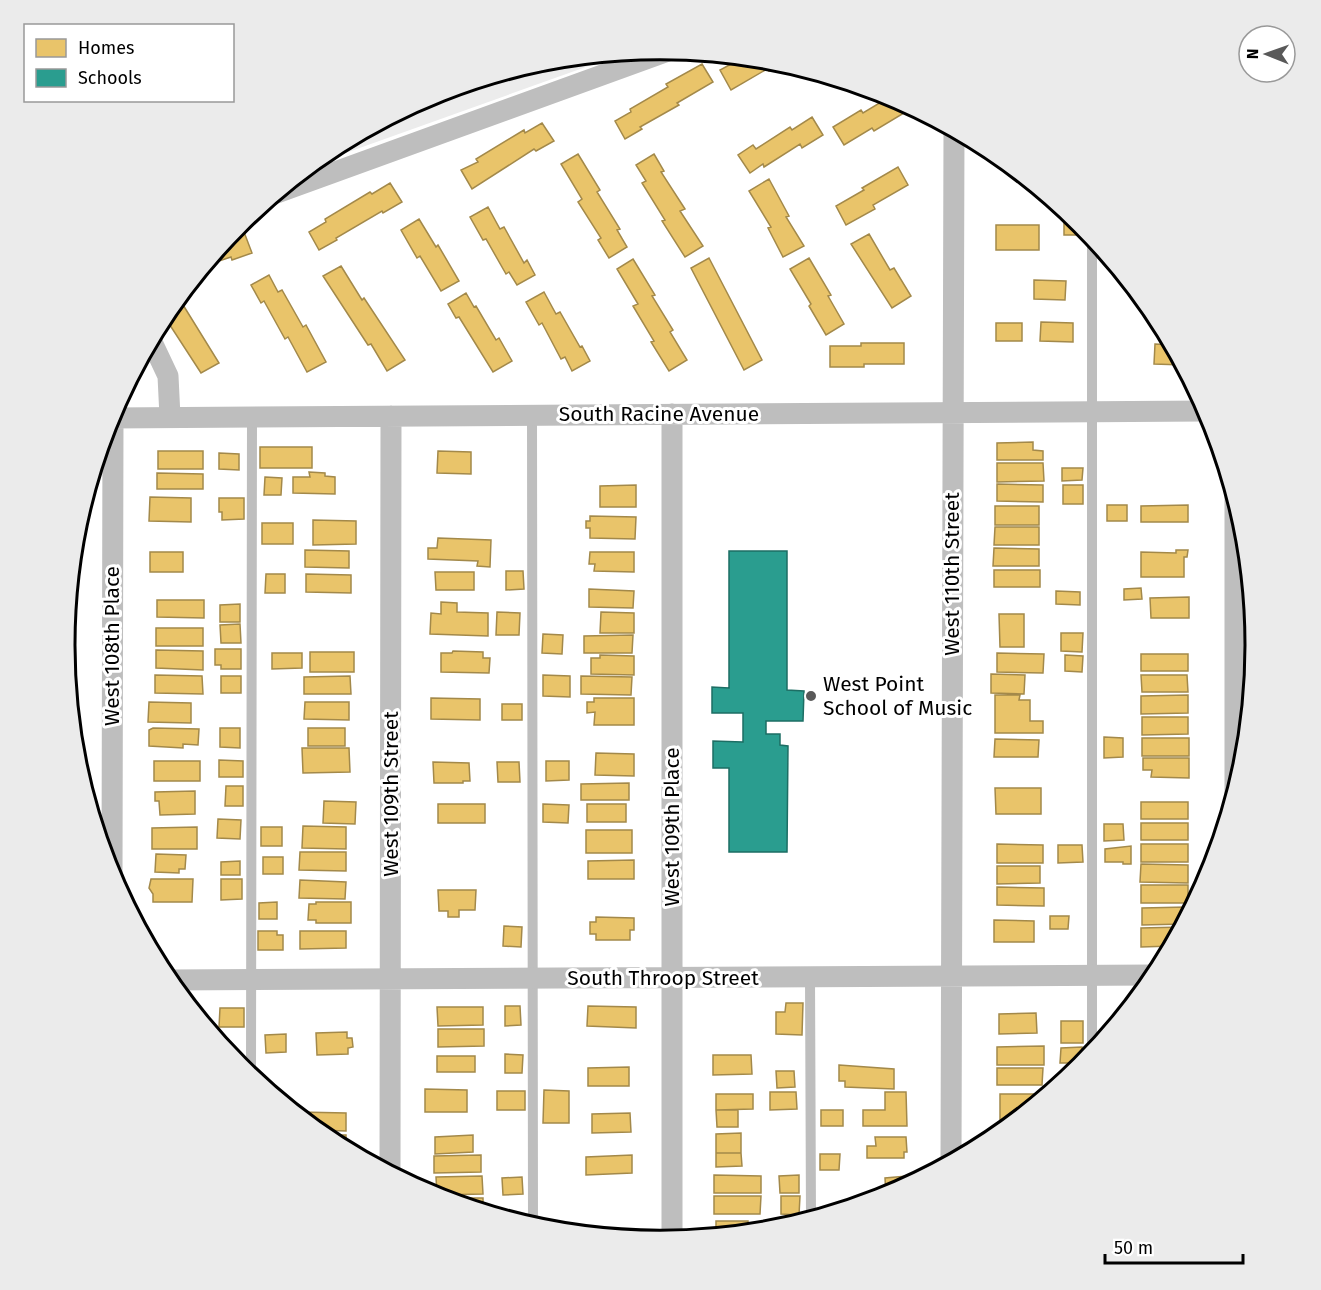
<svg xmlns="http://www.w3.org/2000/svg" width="1321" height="1290" font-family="'Fira Sans',sans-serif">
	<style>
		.green { fill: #ececec }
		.homes { fill: #e9c46a; stroke: #a3894a; stroke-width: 1.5 }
		.schools { fill: #2a9d8f; stroke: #1d6e64; stroke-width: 1.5 }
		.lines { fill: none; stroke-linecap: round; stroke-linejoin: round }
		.service { stroke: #bebebe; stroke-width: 10 }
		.minor { stroke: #bebebe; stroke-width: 21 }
		.poi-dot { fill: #595959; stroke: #fff; stroke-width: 2 }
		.labels { text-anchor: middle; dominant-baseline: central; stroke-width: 6; stroke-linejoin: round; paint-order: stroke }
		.street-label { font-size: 21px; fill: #000; stroke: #fff }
		.poi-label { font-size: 21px; fill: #000; stroke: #fff; text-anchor: start }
		.rim { fill: none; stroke: #000; stroke-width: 3 }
	</style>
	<rect width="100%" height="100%" fill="#fff"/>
	<path class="green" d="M625 53 312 165 330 150 433 95 545 61Z"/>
	<path class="homes" d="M742 58 777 61 783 63 769 71 767 69 731 90 720 70Z
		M702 64 713 82 677 103 679 105 640 127 642 129 625 139 615 121 631 112 630 109 668 87 666 84Z
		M891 96 906 104 909 110 874 131 872 128 844 145 833 127 861 110 863 113Z
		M812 117 823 135 802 148 800 144 764 167 763 164 750 173 738 155 753 145 756 149 790 127 792 130Z
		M542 123 554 141 536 151 534 149 472 189 461 170 478 162 476 159 524 130 525 133Z
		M578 154 600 190 597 192 620 229 617 230 627 247 609 258 598 240 601 238 578 202 582 199 561 164Z
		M654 154 664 171 661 172 685 209 680 211 703 246 685 257 662 221 665 220 642 183 646 181 636 165Z
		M898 167 908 185 873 205 875 209 846 225 836 206 864 190 862 188Z
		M769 179 789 216 786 217 804 246 783 257 768 228 771 227 749 191Z
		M390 183 402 202 383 213 382 211 336 238 337 240 319 250 309 232 326 222 325 219 370 192 372 194Z
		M488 207 500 229 504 227 524 263 527 260 535 275 517 285 509 272 506 274 486 239 483 240 470 217Z
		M1064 217H1073L1082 224 1084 235H1064Z
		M419 219 436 247 438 245 459 281 441 291 420 256 417 258 401 230Z
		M996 225H1039V250H996Z
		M244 232 252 253 232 260 231 257 204 266 228 238Z
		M869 234 890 270 894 268 911 296 892 308 851 244Z
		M709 258 762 360 744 370 691 268Z
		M809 258 831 295 828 296 844 324 826 335 809 306 811 304 790 269Z
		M633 259 655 295 652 296 673 330 670 332 687 360 669 371 651 342 654 341 633 306 638 304 617 269Z
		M341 266 362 300 364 298 405 360 387 371 371 344 368 345 323 276Z
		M269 275 278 292 282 290 303 327 306 325 326 362 307 372 288 337 285 339 264 301 261 303 251 285Z
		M1034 280 1066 281 1065 300 1034 299Z
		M544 292 556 314 560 312 580 347 582 346 590 361 572 371 565 357 561 359 542 323 539 325 526 302Z
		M466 293 474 307 476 306 496 340 499 338 512 361 493 372 459 317 456 318 448 304Z
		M180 300 219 363 201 373 164 316 174 304Z
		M1041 322 1073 323V342L1040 341Z
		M996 323H1022V341H996Z
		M861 343H904V364H864V367H830V346H861Z
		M1155 344 1172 345 1183 365 1154 364Z
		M1033 442V450L1043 451V460H997V443Z
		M260 447H312V468H260Z
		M158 451H203V469H158Z
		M438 451 471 452V474L437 473Z
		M219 453 239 454V470L219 469Z
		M997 463H1043L1044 481 997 482Z
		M1062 468H1083L1082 480 1062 481Z
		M309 472 325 473V476L335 477V494L293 493V477H310Z
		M157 473 203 474V489H157Z
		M265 477 282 478 281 495H264Z
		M997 484 1043 485V502L997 501Z
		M636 485V507H600V486Z
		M1063 485H1083V504H1063Z
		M150 497 191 498V522L149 521Z
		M219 498H244V519L222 520V512H219Z
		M1107 505H1127V521H1107Z
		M1188 505V522H1141V506Z
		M995 506H1039V525H995Z
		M590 516 636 517 635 539 590 538V528H586V521H590Z
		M313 520 356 521V544L313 545Z
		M262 523H293V544H262Z
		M995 527H1039V545H994Z
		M438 538 491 540 490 567 477 566 478 561 428 559V548H437Z
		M994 548 1039 549V566H993Z
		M305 550 349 551V568L305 567Z
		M1176 550H1188L1187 557H1184V577H1141V552L1176 553Z
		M150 552H183V572H150Z
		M590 552H634V572L594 571 595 564H589Z
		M994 570H1040V587H994Z
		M506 571H523L524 589 506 590Z
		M435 572H474V590H436Z
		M266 574H285V593H265Z
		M306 574 351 575V593L306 592Z
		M1141 588 1142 599 1124 600V589Z
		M589 589 634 591 633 608 589 607Z
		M1056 591 1080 592V605L1056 604Z
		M1189 597V618H1151L1150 598Z
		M157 600H204V618L157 617Z
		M441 602 457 603V612L488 613V636L430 634 431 613 441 614Z
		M240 604V622H220V605Z
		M497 612 520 613 519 635H496Z
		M601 612 634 613V633H600Z
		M999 614H1024V647H1000Z
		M240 624 241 643H221L220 625Z
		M156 628H203V646H156Z
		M1061 633H1083L1082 652 1061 651Z
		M543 634 563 635 562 654 542 653Z
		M633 635 632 653H584V636Z
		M215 649H241V669H221V665H215Z
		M156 650 203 651V670L156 668Z
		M453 651 483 652V658H490L489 673 441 672V653H452Z
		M310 652H354V672H310Z
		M272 653H302V668L272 669Z
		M997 653 1044 654 1043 673 997 672Z
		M1141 654H1188V671H1141Z
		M600 655 634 656V675L591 674V658H600Z
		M1065 655 1083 656 1082 672 1065 671Z
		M991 674 1025 675 1024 694 991 693Z
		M155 675 202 676 203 694 155 693Z
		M543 675 570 676V697L543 696Z
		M1141 675H1187L1188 692H1142Z
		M221 676H241V693H221Z
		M350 676 351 694H304V677Z
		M581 676 632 677 631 695 581 694Z
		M995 695H1020L1019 700H1030V721H1043V733H995Z
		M1188 695V713L1141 714V696Z
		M431 698 480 699V720L431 719Z
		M594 698H634V725H594L595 712 587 713V702H594Z
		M149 702 191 703V723L148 722Z
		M305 702H349V720L304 719Z
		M502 704H522V720H502Z
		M1142 717H1188V734L1142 735Z
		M153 728 199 729 198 745 183 744V748L149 746V730Z
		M220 728H240V748L220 747Z
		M308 728H345V746H308Z
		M1104 737 1123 738V757L1104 758Z
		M1142 738H1189V756H1142Z
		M995 739 1039 740 1038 757H994Z
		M302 748H349L350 772 303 773Z
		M596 753 634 754V776L595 775Z
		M1143 758H1189V778L1151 777 1152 770H1143Z
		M219 760 243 761V777H219Z
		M154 761H200V781H154Z
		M546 761H569V780L546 781Z
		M433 762 469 763 470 781H463V783H434Z
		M497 762H519L520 782H498Z
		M629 783V800H581V784Z
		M226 786H243V806H225Z
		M995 788H1041V814H996Z
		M195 791V814L160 815 159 801H155V792Z
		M324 801 356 802 355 824 323 823Z
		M1141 802H1188V819H1141Z
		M438 804H485V823H438Z
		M543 804 569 805 568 823 543 822Z
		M587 804H626V822H587Z
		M218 819 241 820 240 839 217 838Z
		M1141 823H1188V840H1141Z
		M1104 824H1123L1124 840 1104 841Z
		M303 826 346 827V849L302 848Z
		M197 827V849H152V828Z
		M261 827H282V846H261Z
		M586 830H632V853H586Z
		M997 844 1043 845V863H997Z
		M1141 844H1188V862H1141Z
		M1058 845H1082L1083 862 1058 863Z
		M1131 846V864H1123V862H1105V849Z
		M300 852H346V871L299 870Z
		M156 854 186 855 185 869H179V873L155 872Z
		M263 857H283V874H263Z
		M634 860V879H588V861Z
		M240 861V875H221V862Z
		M1141 864 1188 865V883L1140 882Z
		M997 866H1040V883L997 884Z
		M151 879H193L192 902H153V894L149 888Z
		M221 879H242V899L221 900Z
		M300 880 346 882 345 899 299 898Z
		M1141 885H1188V903H1141Z
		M997 887 1044 888V906L997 905Z
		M438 890H476L475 910H459V917H448V911H439Z
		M277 902V919H259V903Z
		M316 902H351V923H316V920H308L309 904H316Z
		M1187 907V917L1183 924 1142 925V908Z
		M1050 916H1069L1068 929H1050Z
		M596 917 634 918V930H630V940H596V934H590V922H596Z
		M994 920 1034 921V942H994Z
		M504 926 522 927 521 947 503 946Z
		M1182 927 1172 946 1141 947V928Z
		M258 931H277V935H283V950H258Z
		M300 931H346V948L300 949Z
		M786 1003H803L802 1035 776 1034V1012H785Z
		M505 1006H520L521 1025 505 1026Z
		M588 1006 636 1007V1028L587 1026Z
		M437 1007H483V1025L438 1026Z
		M220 1008H244V1027H219Z
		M1036 1013 1037 1033 999 1034V1014Z
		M1061 1021H1083V1043H1061Z
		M438 1029H484V1046L438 1047Z
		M347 1032V1038H352L353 1047 348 1048V1054L317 1055 316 1033Z
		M286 1034V1052L266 1053 265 1035Z
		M1044 1046V1065H997V1047Z
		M1082 1047V1063H1060L1061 1048Z
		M505 1054 523 1055 522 1073H505Z
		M713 1055H751L752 1074 713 1075Z
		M437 1056H475V1072H437Z
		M839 1065 894 1069V1089L845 1087V1081H839Z
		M629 1067V1086H588V1068Z
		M997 1068H1043L1042 1085H997Z
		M776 1071H794L795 1087 777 1088Z
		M425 1089 467 1090V1112H425Z
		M544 1090 569 1091V1123H543Z
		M497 1091H525V1110H497Z
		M770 1092H796L797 1109 770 1110Z
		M885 1092H906L907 1126H863V1110H885Z
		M716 1094H753V1109L716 1110Z
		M1000 1094H1046V1096L1015 1121H1000Z
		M716 1110H738V1127H717Z
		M821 1110H843V1126H821Z
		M299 1112 346 1113V1131L317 1130 299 1115Z
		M630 1113 631 1132 592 1133V1114Z
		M741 1133V1153H716V1134Z
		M323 1135H346V1149L329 1140Z
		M473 1135V1152L435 1154V1137Z
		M875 1137H906L907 1152H904V1158H867V1146H876Z
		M716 1153H741L742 1166 716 1167Z
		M820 1154H840L839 1170H820Z
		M481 1155V1172L434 1173V1156Z
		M632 1155V1173L586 1175V1157Z
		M714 1175 761 1176V1193H714Z
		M799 1175V1193H780L779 1176Z
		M482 1176 483 1194 437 1195 436 1177Z
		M907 1176V1185L886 1196 885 1178Z
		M522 1177 523 1194 503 1195 502 1178Z
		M714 1196H761L760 1214H714Z
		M781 1196H800L799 1215 781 1214Z
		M443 1198H483V1210Z
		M716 1221H748V1232L716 1235Z"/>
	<path class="schools" d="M729 551H787V690L804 691 803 721H766V734H780V745L788 746 787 852H729V768H713V741L743 742V713H712V687L729 688Z"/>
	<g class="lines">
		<path class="service" d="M532 415 533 1226
			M810 977 811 1219
			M1092 1054V237
			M251 1075 252 417"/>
		<path class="minor" d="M277 193 671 50
			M151 340 168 376 170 417
			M110 418 1207 411
			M1235 794V497
			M112 875 113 418
			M169 980 1156 975
			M951 1162 954 130
			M390 1172 391 416
			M672 1239V414"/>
	</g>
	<circle class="poi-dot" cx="811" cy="696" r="6"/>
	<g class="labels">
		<g class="street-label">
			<text x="659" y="414">South Racine Avenue</text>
			<text transform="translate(952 574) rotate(-90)">West 110th Street</text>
			<text transform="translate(112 646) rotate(-90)">West 108th Place</text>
			<text transform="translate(391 794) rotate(-90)">West 109th Street</text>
			<text transform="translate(672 827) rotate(-90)">West 109th Place</text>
			<text x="663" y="978">South Throop Street</text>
		</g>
		<g class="poi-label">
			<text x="823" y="684">West Point<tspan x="823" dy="24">School of Music</tspan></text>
		</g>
	</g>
	<path d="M0 0H1321V1290H0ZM75 645a585 585 0 1 1 1170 0a585 585 0 1 1-1170 0Z" fill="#ebebeb" fill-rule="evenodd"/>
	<path class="rim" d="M75 645a585 585 0 1 1 1170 0a585 585 0 1 1-1170 0Z"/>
	<rect x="24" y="24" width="210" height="78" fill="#ffffff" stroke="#999999" stroke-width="1.5"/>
	<rect x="36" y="39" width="30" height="18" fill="#e9c46a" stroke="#999999" stroke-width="1.5"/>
	<text x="78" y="54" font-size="18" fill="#000000">Homes</text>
	<rect x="36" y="69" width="30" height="18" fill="#2a9d8f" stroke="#999999" stroke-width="1.5"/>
	<text x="78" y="84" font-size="18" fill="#000000">Schools</text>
	<g transform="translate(1267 54) rotate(271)"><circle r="28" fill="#ffffff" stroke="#999999" stroke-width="1.5"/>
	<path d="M0-4.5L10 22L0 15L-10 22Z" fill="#595959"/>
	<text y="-9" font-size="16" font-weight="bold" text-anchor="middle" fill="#000000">N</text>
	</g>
	<path d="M1105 1254v9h138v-9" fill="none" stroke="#000000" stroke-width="3"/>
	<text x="1114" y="1254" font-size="18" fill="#000000" stroke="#ffffff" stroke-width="4.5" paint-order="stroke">50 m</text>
</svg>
